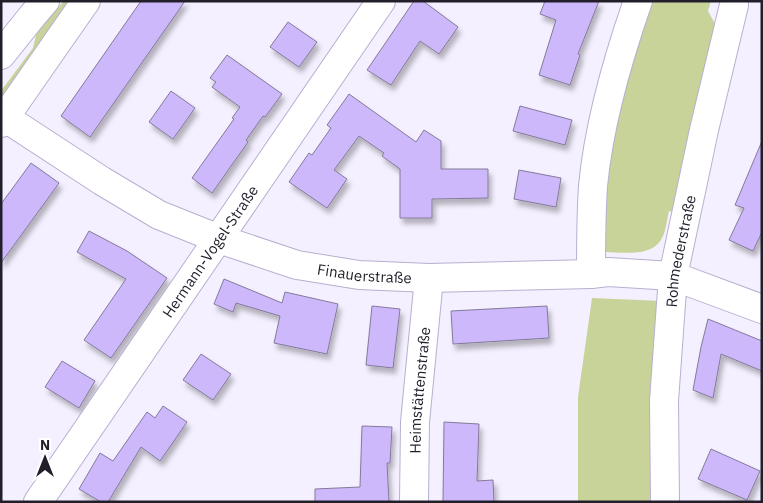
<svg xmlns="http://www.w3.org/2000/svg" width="763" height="503" font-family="'IBM Plex Sans',sans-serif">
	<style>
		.green { fill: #c8d399 }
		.building { fill: #cdb8fc; stroke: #837a99; filter: url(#shadow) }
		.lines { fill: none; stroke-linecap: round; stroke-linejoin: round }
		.minor-casing { stroke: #b9afd0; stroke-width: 30 }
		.major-casing { stroke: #b9afd0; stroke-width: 30 }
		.minor { stroke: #fff; stroke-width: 28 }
		.major { stroke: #fff; stroke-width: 28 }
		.labels { text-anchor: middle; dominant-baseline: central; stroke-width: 4; stroke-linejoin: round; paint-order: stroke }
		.street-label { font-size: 15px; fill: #221e2a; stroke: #fff }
	</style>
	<defs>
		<filter id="shadow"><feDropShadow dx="3" dy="5.5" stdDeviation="2.5" flood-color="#0004"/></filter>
	</defs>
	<rect width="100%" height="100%" fill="#f4f0ff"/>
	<path class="green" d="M64 1H74L1 102V91L33 48 37 31Z
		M646 1H711L708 11 718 29 676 213 669 211C667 219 666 231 662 238 652 258 622 252 604 252L602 181Z
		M592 298 662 301 655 502H578V397Z"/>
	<path class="building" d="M141 1H185L90 137 61 116Z
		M414 1H423L458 27 439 54 420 41 391 85 367 70Z
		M545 1H599L578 54 580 55 570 85 539 75 556 20 540 14Z
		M288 22 317 42 299 67 270 47Z
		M227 55 282 94 265 117 263 116 246 140 248 142 212 193 192 178 234 119 232 118 240 107 212 87 216 82 210 78Z
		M171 91 195 108 173 139 149 122Z
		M349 94 416 142 424 130 441 141V169H488V198L432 199V218H400V169L382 156 384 153 359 136 334 170 347 179 327 208 289 182 309 153 312 155 331 128 327 125Z
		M520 106 572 120 565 145 513 131Z
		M762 141V232L753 251 729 240 744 208 735 205Z
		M31 163 59 183 1 263V204Z
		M519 170 561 178 556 207 514 199Z
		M89 231 127 251 167 278 111 358 84 340 126 279 77 252Z
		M224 279 282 303 285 292 338 304 327 354 274 343 280 316 236 303 233 312 214 304Z
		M372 306 400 309 393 368 366 365Z
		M547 306 549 338 453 344 451 311Z
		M708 319 762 341V371L721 354 713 398 693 390 701 347Z
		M201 354 231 374 213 400 183 380Z
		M62 361 95 381 79 408 45 387Z
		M163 406 187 422 160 461 141 447 108 502H101L79 489 100 453 113 461 147 412 155 418Z
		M444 422 479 424 477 481 493 480 494 502H443Z
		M362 426 392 427 390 463H387L389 502H315V489L360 487Z
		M711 449 760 471 747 500 698 479Z"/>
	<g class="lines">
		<defs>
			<g id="minor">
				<path id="s1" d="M1 115 102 181 159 215 219 239 297 265 359 275 429 278 591 274 608 272 673 276 762 309"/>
				<path d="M591 274C591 245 591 216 593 186 599 123 617 61 638 1"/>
				<path id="s2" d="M38 502 381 1"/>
				<path id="s3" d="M414 502 415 422 429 278"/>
				<path id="s4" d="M665 502 664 401 673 276 704 130 734 5"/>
			</g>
			<path id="major" d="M1 55 33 15 45 1
				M1 123 86 1"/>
		</defs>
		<use href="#minor" class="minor-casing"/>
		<use href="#major" class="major-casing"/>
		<use href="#minor" class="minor"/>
		<use href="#major" class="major"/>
	</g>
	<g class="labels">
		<g class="street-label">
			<text stroke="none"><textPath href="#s4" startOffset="252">Rohmederstraße</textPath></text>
			<text stroke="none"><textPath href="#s2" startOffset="304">Hermann-Vogel-Straße</textPath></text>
			<text stroke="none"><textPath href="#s1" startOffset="402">Finauerstraße</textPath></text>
			<text stroke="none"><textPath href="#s3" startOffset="112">Heimstättenstraße</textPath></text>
		</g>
	</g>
	<rect width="763" height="503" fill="none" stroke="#221e2a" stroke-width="5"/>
	<g transform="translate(45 458)" stroke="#ffffff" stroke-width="4" paint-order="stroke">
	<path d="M0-4L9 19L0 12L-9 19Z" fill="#221e2a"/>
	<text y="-8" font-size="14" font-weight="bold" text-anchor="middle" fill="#221e2a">N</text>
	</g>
</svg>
